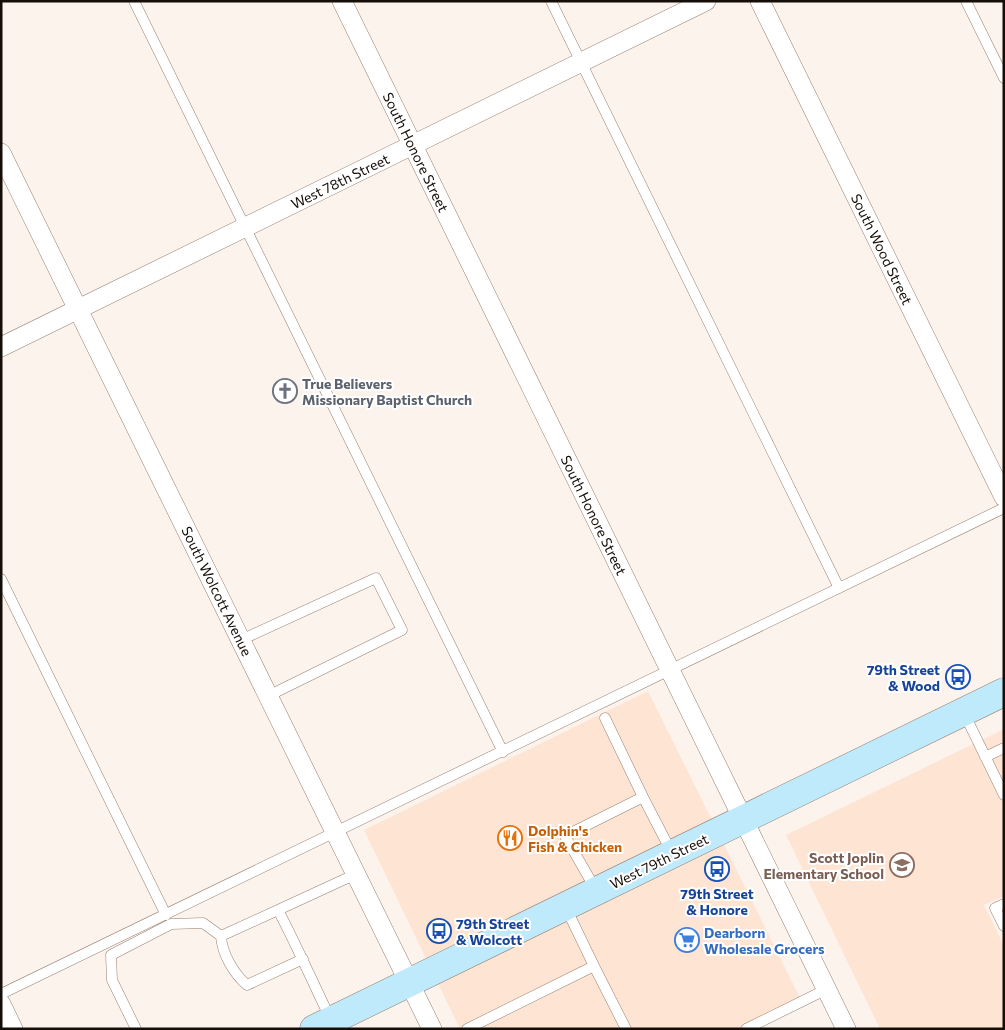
<svg xmlns="http://www.w3.org/2000/svg" width="1005" height="1030" font-family="Commissioner,sans-serif">
	<style>
		.built { fill: #fee4d3 }
		.lines { fill: none; stroke-linecap: round; stroke-linejoin: round }
		.lane-casing { stroke: #978072; stroke-width: 11 }
		.street-casing { stroke: #978072; stroke-width: 20 }
		.secondary-casing { stroke: #978072; stroke-width: 29 }
		.lane { stroke: #fff; stroke-width: 10 }
		.street { stroke: #fff; stroke-width: 19 }
		.secondary { stroke: #bfeafb; stroke-width: 28 }
		.labels { text-anchor: middle; dominant-baseline: central; stroke-width: 4; stroke-linejoin: round; paint-order: stroke }
		.street-label { font-size: 14px; fill: #150d08; stroke: #fff }
		.worship-label { font-size: 14px; font-weight: bold; fill: #5b616d; stroke: #fff; text-anchor: start }
		.transit-label { font-size: 14px; font-weight: bold; fill: #164399; stroke: #fff; text-anchor: end }
		.food-label { font-size: 14px; font-weight: bold; fill: #c56008; stroke: #fff; text-anchor: start }
		.education-label { font-size: 14px; font-weight: bold; fill: #785e54; stroke: #fff; text-anchor: end }
		.shop-label { font-size: 14px; font-weight: bold; fill: #366cbe; stroke: #fff; text-anchor: start }
	</style>
	<rect width="100%" height="100%" fill="#fdf3ed"/>
	<path class="built" d="M648 691 800 998 736 1029H460L364 830Z
		M1004 729V896L984 905 1004 946V1029H880L786 835Z"/>
	<g class="lines">
		<defs>
			<path id="lane" d="M134 1 503 752
				M551 1 839 588
				M966 1 1004 78
				M1 579 166 915
				M241 640 376 578 402 630 268 696
				M964 713 1004 795
				M605 718 643 797
				M985 757 1004 748
				M596 890 565 836 643 797 672 853
				M1004 904 995 908 1004 926
				M566 908 594 966
				M278 910 356 874
				M303 959 247 985C234 974 222 954 221 936L278 910C297 946 313 983 331 1020
				M1 994 1004 508
				M136 1029 112 980 111 955 171 924 203 923 221 936
				M467 1029 594 966 626 1029
				M746 1029 827 989"/>
			<path id="street" d="M342 1 846 1029
				M760 1 1004 497
				M1 153 432 1029
				M1 347 706 1
				M1 1004 13 1029"/>
			<path id="secondary" d="M314 1029 1004 692"/>
		</defs>
		<use href="#lane" class="lane-casing"/>
		<use href="#street" class="street-casing"/>
		<use href="#secondary" class="secondary-casing"/>
		<use href="#lane" class="lane"/>
		<use href="#street" class="street"/>
		<use href="#secondary" class="secondary"/>
	</g>
	<defs>
		<symbol id="church-ring" viewBox="-11 -11 22 22"><circle r="9.5" fill="#fff" stroke="#6b7280" stroke-width="1.5"/><path d="M-1.2-6h2.4v3.5h3.3v2.4h-3.3V6h-2.4V-.1h-3.3v-2.4h3.3Z" fill="#6b7280"/></symbol>
		<symbol id="bus-ring" viewBox="-11 -11 22 22"><circle r="9.5" fill="#fff" stroke="#1a4fb4" stroke-width="1.5"/><path d="M-5-6H5V4H4V6H2V4H-2V6H-4V4H-5ZM-3.5-4V0h7V-4ZM-3.5 1.2v1.5H-2V1.2ZM2 1.2v1.5H3.5V1.2Z" fill="#1a4fb4"/></symbol>
		<symbol id="restaurant-ring" viewBox="-11 -11 22 22"><circle r="9.5" fill="#fff" stroke="#e8710a" stroke-width="1.5"/><path d="M-5-6h1v4h1v-4h1v4h1v-4h1v5L-1.5 .5V6h-2V.5L-5-1ZM5-6V6H3V1.5H1.5Q1.5-4 5-6Z" fill="#e8710a"/></symbol>
		<symbol id="school-ring" viewBox="-11 -11 22 22"><circle r="9.5" fill="#fff" stroke="#8d6e63" stroke-width="1.5"/><path d="M0-5L7-2L0 1L-7-2ZM-4 1L0 2.5L4 1V4Q0 6-4 4Z" fill="#8d6e63"/></symbol>
		<symbol id="supermarket-ring" viewBox="-11 -11 22 22"><circle r="9.5" fill="#fff" stroke="#3f7fe0" stroke-width="1.5"/><path d="M-6-5.5h2.5l.6 2H6L4.5 2H-2.5L-4.4-4H-6ZM-1.5 3.2a1.3 1.3 0 1 0 .1 0ZM3 3.2a1.3 1.3 0 1 0 .1 0Z" fill="#3f7fe0"/></symbol>
	</defs>
	<g fill-rule="evenodd">
		<use href="#church-ring" x="271" y="377" width="28" height="28"/>
		<use href="#bus-ring" x="944" y="663" width="28" height="28"/>
		<use href="#restaurant-ring" x="496" y="824" width="28" height="28"/>
		<use href="#school-ring" x="888" y="851" width="28" height="28"/>
		<use href="#bus-ring" x="703" y="855" width="28" height="28"/>
		<use href="#bus-ring" x="425" y="917" width="28" height="28"/>
		<use href="#supermarket-ring" x="673" y="926" width="28" height="28"/>
	</g>
	<g class="labels">
		<g class="street-label">
			<text transform="translate(416 152) rotate(64)">South Honore Street</text>
			<text transform="translate(340 181) rotate(-26)">West 78th Street</text>
			<text transform="translate(882 249) rotate(64)">South Wood Street</text>
			<text transform="translate(594 515) rotate(64)">South Honore Street</text>
			<text transform="translate(217 591) rotate(64)">South Wolcott Avenue</text>
			<text transform="translate(659 861) rotate(-26)">West 79th Street</text>
		</g>
		<g class="worship-label">
			<text x="302" y="383">True Believers<tspan x="302" dy="16">Missionary Baptist Church</tspan></text>
		</g>
		<g class="transit-label">
			<text x="940" y="669">79th Street<tspan x="940" dy="16">&amp; Wood</tspan></text>
			<text x="717" y="893" text-anchor="middle">79th Street<tspan x="717" dy="16">&amp; Honore</tspan></text>
			<text x="456" y="923" text-anchor="start">79th Street<tspan x="456" dy="16">&amp; Wolcott</tspan></text>
		</g>
		<g class="food-label">
			<text x="528" y="830">Dolphin's<tspan x="528" dy="16">Fish &amp; Chicken</tspan></text>
		</g>
		<g class="education-label">
			<text x="884" y="857">Scott Joplin<tspan x="884" dy="16">Elementary School</tspan></text>
		</g>
		<g class="shop-label">
			<text x="704" y="932">Dearborn<tspan x="704" dy="16">Wholesale Grocers</tspan></text>
		</g>
	</g>
	<rect width="1005" height="1030" fill="none" stroke="#150d08" stroke-width="5"/>
</svg>
